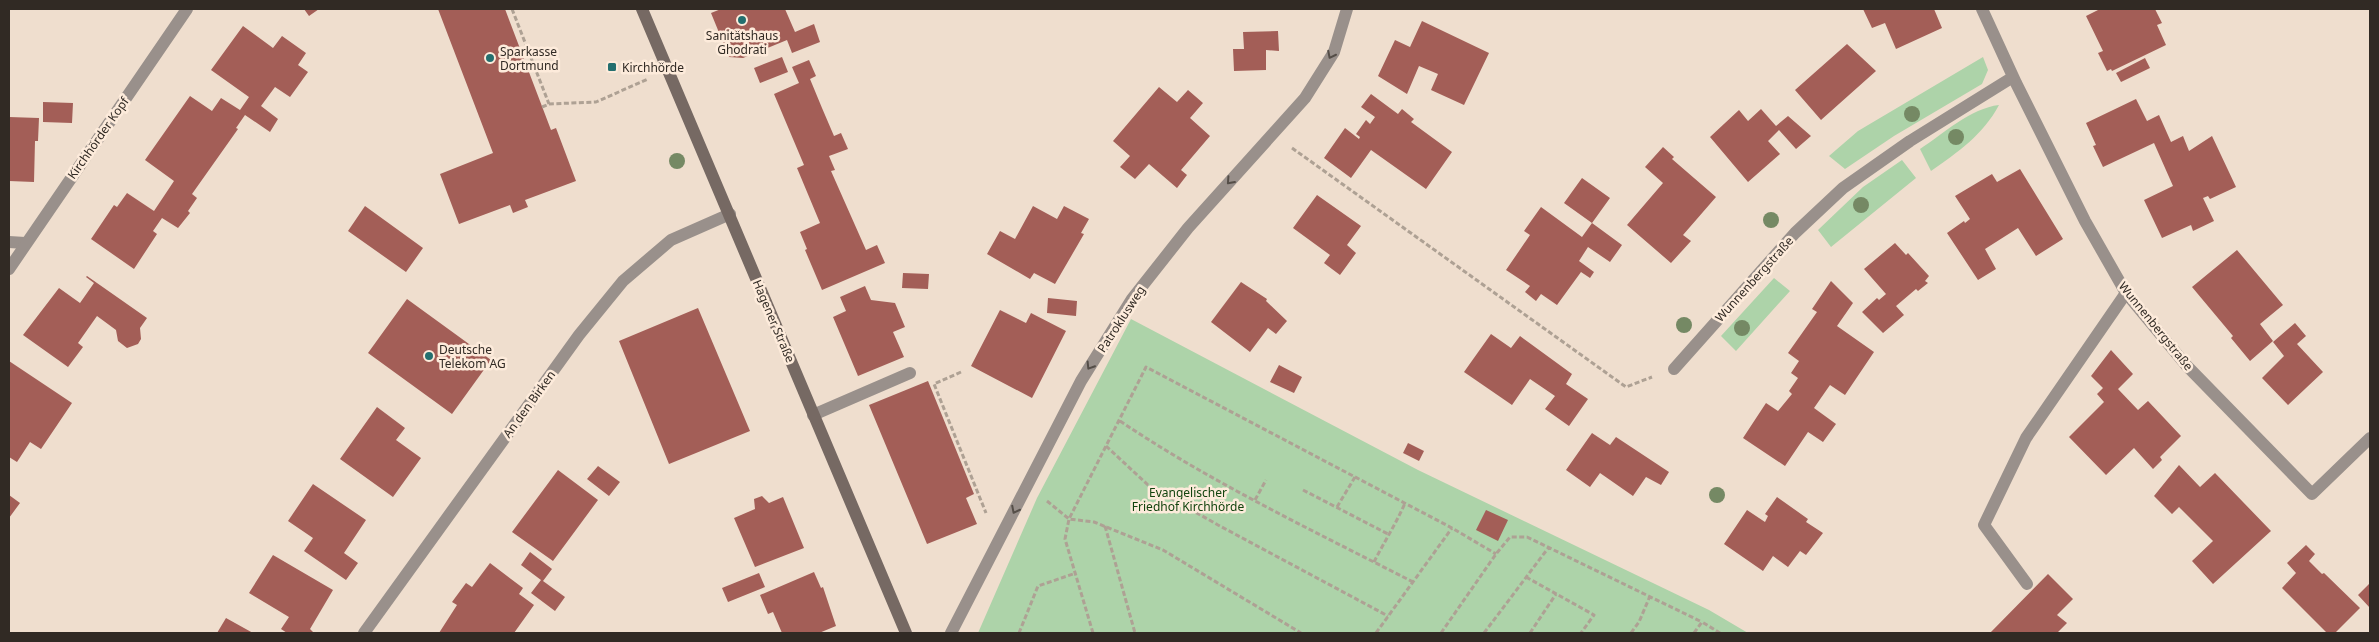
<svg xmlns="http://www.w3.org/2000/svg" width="2379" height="642" font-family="'Noto Sans',sans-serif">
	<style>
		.green { fill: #add3a9 }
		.building { fill: #a35e57 }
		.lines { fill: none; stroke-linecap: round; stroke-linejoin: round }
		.path { stroke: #aea194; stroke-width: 3; stroke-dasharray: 5 2.5; stroke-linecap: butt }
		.service { stroke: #99908b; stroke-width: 12 }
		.minor { stroke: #99908b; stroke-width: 12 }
		.secondary { stroke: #766963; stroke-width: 12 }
		.tree { fill: #758964 }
		.oneway { stroke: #554e48 }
		.poi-dot { fill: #246f6f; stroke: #fdebdb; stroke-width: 2 }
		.labels { text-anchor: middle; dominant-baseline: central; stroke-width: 5; stroke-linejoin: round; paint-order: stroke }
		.poi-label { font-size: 12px; fill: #312a24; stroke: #fdebdb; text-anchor: start }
		.street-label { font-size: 12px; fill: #312a24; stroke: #fdebdb }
		.park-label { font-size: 12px; fill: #11430d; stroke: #fdebdb }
	</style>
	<rect width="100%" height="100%" fill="#efdece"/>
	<path class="green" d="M1983 57 1988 70 1982 84 1894 136 1845 169 1829 156 1858 131Z
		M1999 105C1983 135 1958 152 1931 171L1920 149C1943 134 1971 108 1999 105Z
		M1902 160 1916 178 1831 247 1818 230 1863 187Z
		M1774 278 1790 291 1736 351 1721 336Z
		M1131 319 1418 470 1709 610 1748 633H978L1037 498Z"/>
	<path class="building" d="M304 9H319L309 16Z
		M438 9H505L551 130 556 128 576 181 525 200 528 207 513 213 510 205 459 224 440 174 493 153Z
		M721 9H785L795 32 814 24 820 42 792 53 787 40 743 58 729 57 711 13Z
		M1863 9H1934L1942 28 1896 49 1885 23 1872 28Z
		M2100 9H2155L2162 23 2157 25 2166 45 2112 71 2111 69 2107 71 2098 53 2103 51 2086 16Z
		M1422 21 1489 53 1464 105 1431 90 1438 74 1419 66 1407 94 1378 76 1395 40 1410 47Z
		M243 26 273 48 282 36 306 53 298 65 308 72 290 97 275 87 261 106 278 119 270 132 245 115 236 128 238 129 192 194 197 198 188 211 190 213 178 228 162 218 153 231 157 234 134 269 91 239 114 205 117 207 127 193 154 211 174 181 145 160 190 96 212 111 221 98 240 110 249 97 211 70Z
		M1278 31 1279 51 1266 50V70L1234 71 1233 49H1244L1243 32Z
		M1847 44 1876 71 1821 120 1795 90Z
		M782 57 788 72 760 83 754 68Z
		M2145 58 2150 68 2121 82 2116 73Z
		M809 60 816 76 810 79 822 108 834 136 841 133 848 149 829 156 835 170 831 171 866 250 877 245 885 263 822 290 805 250 807 249 800 232 820 223 797 168 804 165 774 94 799 83 792 67Z
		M1159 87 1177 102 1188 90 1203 103 1190 118 1210 136 1181 170 1187 175 1177 188 1149 164 1135 179 1120 167 1130 156 1113 141Z
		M1371 94 1398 114 1402 109 1414 119 1411 122 1452 152 1426 189 1371 150 1351 178 1324 158 1345 128 1359 139 1360 137 1356 134 1366 120 1370 124 1375 117 1361 107Z
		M2136 99 2147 121 2159 115 2171 142 2183 136 2189 151 2212 136 2236 187 2210 199 2208 196 2203 198 2214 221 2193 231 2191 225 2162 238 2144 200 2173 186 2154 143 2103 167 2093 146 2096 145 2086 123Z
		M43 102 73 103 72 123 43 122Z
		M1761 109 1776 126 1788 116 1811 136 1796 149 1779 130 1768 141 1780 154 1748 182 1710 137 1739 110 1748 121Z
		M9 117 39 118 38 141H35L34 182 9 181Z
		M1663 147 1674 157 1672 159 1716 197 1683 235 1691 241 1671 263 1627 225 1663 183 1645 167Z
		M2020 169 2063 239 2036 256 2018 228 1985 249 1996 269 1978 280 1947 233 1964 221 1965 223 1970 219 1955 196 1992 174 1997 182Z
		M1582 178 1610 198 1592 223 1564 203Z
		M1317 195 1361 226 1347 245 1356 253 1340 275 1324 263 1330 255 1293 228Z
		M365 206 423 248 406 272 348 231Z
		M1033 206 1057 219 1064 206 1089 219 1081 233 1084 234 1055 284 1034 273 1030 279 987 254 1000 231 1015 239Z
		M1541 207 1582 237 1592 223 1622 245 1610 262 1588 247 1579 261 1594 272 1590 278 1581 272 1557 305 1541 294 1536 301 1525 292 1530 286 1506 270 1530 235 1524 231Z
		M1895 243 1906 255 1908 253 1929 276 1925 281 1928 283 1918 291 1916 289 1896 306 1904 315 1883 333 1862 312 1877 298 1879 300 1886 294 1864 269Z
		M2237 250 2283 305 2260 324 2273 341 2250 361 2231 338 2233 336 2192 287Z
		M903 273 929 274 928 289 902 288Z
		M87 276 147 318 140 328 141 339 138 344 127 348 118 341 116 330 97 316 78 343 83 347 68 367 23 335 59 288 80 303 94 283 86 277Z
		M1831 281 1853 303 1837 326 1874 352 1845 395 1830 385 1814 408 1836 424 1823 442 1808 432 1785 466 1743 438 1766 403 1778 411 1792 394 1789 391 1798 378 1791 373 1799 361 1788 353 1817 312 1812 309Z
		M1241 282 1267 299 1266 301 1287 321 1276 334 1268 328 1250 352 1211 322Z
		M865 286 871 300 895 303 905 327 893 332 904 357 858 376 833 317 846 311 840 297Z
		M1048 298 1077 301 1076 316 1047 313Z
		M407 299 491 360 452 414 368 353Z
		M698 308 750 431 669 464 619 341Z
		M1000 310 1026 323 1031 313 1066 331 1032 398 971 366Z
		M2295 323 2306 336 2297 344 2323 372 2288 405 2262 378 2284 356 2273 342Z
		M1491 334 1511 348 1520 336 1572 374 1566 384 1588 399 1569 426 1545 409 1555 396 1530 379 1512 405 1464 372Z
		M2111 350 2133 374 2118 389 2138 410 2148 401 2181 436 2160 457 2162 460 2153 469 2134 448 2106 475 2069 437 2104 402 2097 394 2103 388 2091 376Z
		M9 361 72 403 41 449 30 442 17 462 9 457Z
		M1279 365 1302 377 1294 393 1270 382Z
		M928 381 974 494 966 498 977 524 927 544 869 405Z
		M377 407 405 428 396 440 421 458 393 497 340 459Z
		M1592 433 1610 445 1616 437 1669 472 1661 485 1646 477 1633 496 1600 473 1590 487 1566 470Z
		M1408 443 1424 451 1419 461 1403 453Z
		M2179 465 2200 487 2215 473 2271 531 2213 584 2192 561 2213 541 2179 507 2172 514 2154 496Z
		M598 466 620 482 609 496 587 479Z
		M558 470 598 500 553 561 512 532Z
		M313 484 366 520 344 553 358 563 346 580 304 551 313 538 288 521Z
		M9 495 20 503 9 518Z
		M762 496 769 503 783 497 804 548 755 567 734 518 755 509 754 499Z
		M1777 497 1808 519 1806 522 1823 533 1806 555 1800 551 1788 567 1773 556 1763 571 1724 544 1747 510 1765 522 1768 516 1765 514Z
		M1486 510 1508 520 1498 541 1476 530Z
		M2306 545 2315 554 2309 561 2322 574 2324 573 2360 608 2335 633H2327L2282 588 2296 573 2287 563Z
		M530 552 552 569 543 581 565 597 555 611 531 593 541 580 521 565Z
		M273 555 333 590 310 629 314 633H287L281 629 289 617 249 593Z
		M490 563 523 588 519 594 534 605 514 633H439L457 605 452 602 466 583 472 587Z
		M814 572 821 588 823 587 836 626 819 633H782L773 612 768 614 760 595Z
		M759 573 765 587 728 602 722 588Z
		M2048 574 2073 599 2057 615 2067 623 2057 633H1990Z
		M2369 584 2370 586V608L2358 595Z
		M226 618 253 633H217Z"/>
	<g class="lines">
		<path class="path" d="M512 9 549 104
			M542 107 549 104 596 102 648 79
			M1292 148 1626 387 1652 377
			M961 372 934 384 986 513
			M1120 421C1212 483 1314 531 1413 582
			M1106 446 1148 485 1218 525 1388 616
			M1303 490 1388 534
			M1255 500 1266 480
			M1047 501 1069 519 1094 522 1163 550 1301 633
			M1337 507 1355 477
			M1105 526 1135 633
			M1374 562C1384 542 1396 524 1405 503
			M1526 577 1594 615 1581 633
			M1019 633 1038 586 1076 573
			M1093 633 1065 539 1069 519 1146 367 1452 528 1496 554
			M1376 633 1452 528
			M1441 633 1496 554 1510 537H1527L1702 622
			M1484 633 1549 547
			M1530 633 1556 594
			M1631 633 1639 622 1650 596
			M1694 633 1702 622 1720 633"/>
		<path class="service" d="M9 242 25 243
			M813 415 910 373
			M2027 584 1984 525 2026 438 2126 293"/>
		<path class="minor" d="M1982 9 2016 83 2085 221 2126 293 2186 365 2312 494 2370 438
			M9 269 187 9
			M1674 369 1795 233 1843 188 1910 141 2013 77
			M364 633 579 335 623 281 671 240 730 214
			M951 633 1081 381 1132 299 1188 228 1305 98 1334 52 1347 9"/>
		<path class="secondary" d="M642 9 906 633"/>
	</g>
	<g class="tree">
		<circle cx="1912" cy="114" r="8"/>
		<circle cx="1956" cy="137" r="8"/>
		<circle cx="677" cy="161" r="8"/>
		<circle cx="1861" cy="205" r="8"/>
		<circle cx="1771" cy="220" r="8"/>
		<circle cx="1684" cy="325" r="8"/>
		<circle cx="1742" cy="328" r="8"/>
		<circle cx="1717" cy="495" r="8"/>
	</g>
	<defs><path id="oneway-chevron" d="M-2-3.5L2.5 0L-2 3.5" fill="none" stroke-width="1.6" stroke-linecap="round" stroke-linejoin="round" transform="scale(1.25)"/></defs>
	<g class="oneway">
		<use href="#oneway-chevron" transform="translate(1331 55) rotate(117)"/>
		<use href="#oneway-chevron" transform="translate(1230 181) rotate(132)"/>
		<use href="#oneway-chevron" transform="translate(1090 366) rotate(122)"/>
		<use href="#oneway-chevron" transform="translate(1015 510) rotate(117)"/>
	</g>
	<g class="poi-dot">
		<circle cx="742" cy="20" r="5"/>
		<circle cx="490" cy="58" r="5"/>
		<rect x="607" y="62" width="10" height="10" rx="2.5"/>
		<circle cx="429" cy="356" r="5"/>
	</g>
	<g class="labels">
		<g class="poi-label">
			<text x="742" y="35" text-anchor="middle">Sanitätshaus<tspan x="742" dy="14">Ghodrati</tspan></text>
			<text x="500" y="51">Sparkasse<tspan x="500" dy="14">Dortmund</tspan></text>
			<text x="622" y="67">Kirchhörde</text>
			<text x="439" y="349">Deutsche<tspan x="439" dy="14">Telekom AG</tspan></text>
		</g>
		<g class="street-label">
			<text transform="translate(98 138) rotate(-55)">Kirchhörder Kopf</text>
			<text transform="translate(1754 279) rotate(-48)">Wunnenbergstraße</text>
			<text transform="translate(1121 319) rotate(-57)">Patroklusweg</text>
			<text transform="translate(774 321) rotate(67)">Hagener Straße</text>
			<text transform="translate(2156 326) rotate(51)">Wunnenbergstraße</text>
			<text transform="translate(529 404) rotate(-54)">An den Birken</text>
		</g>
		<g class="park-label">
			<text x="1188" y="492">Evangelischer<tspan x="1188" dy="14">Friedhof Kirchhörde</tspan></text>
		</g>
	</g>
	<rect width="2379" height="642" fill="none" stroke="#312a24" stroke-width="20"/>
</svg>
